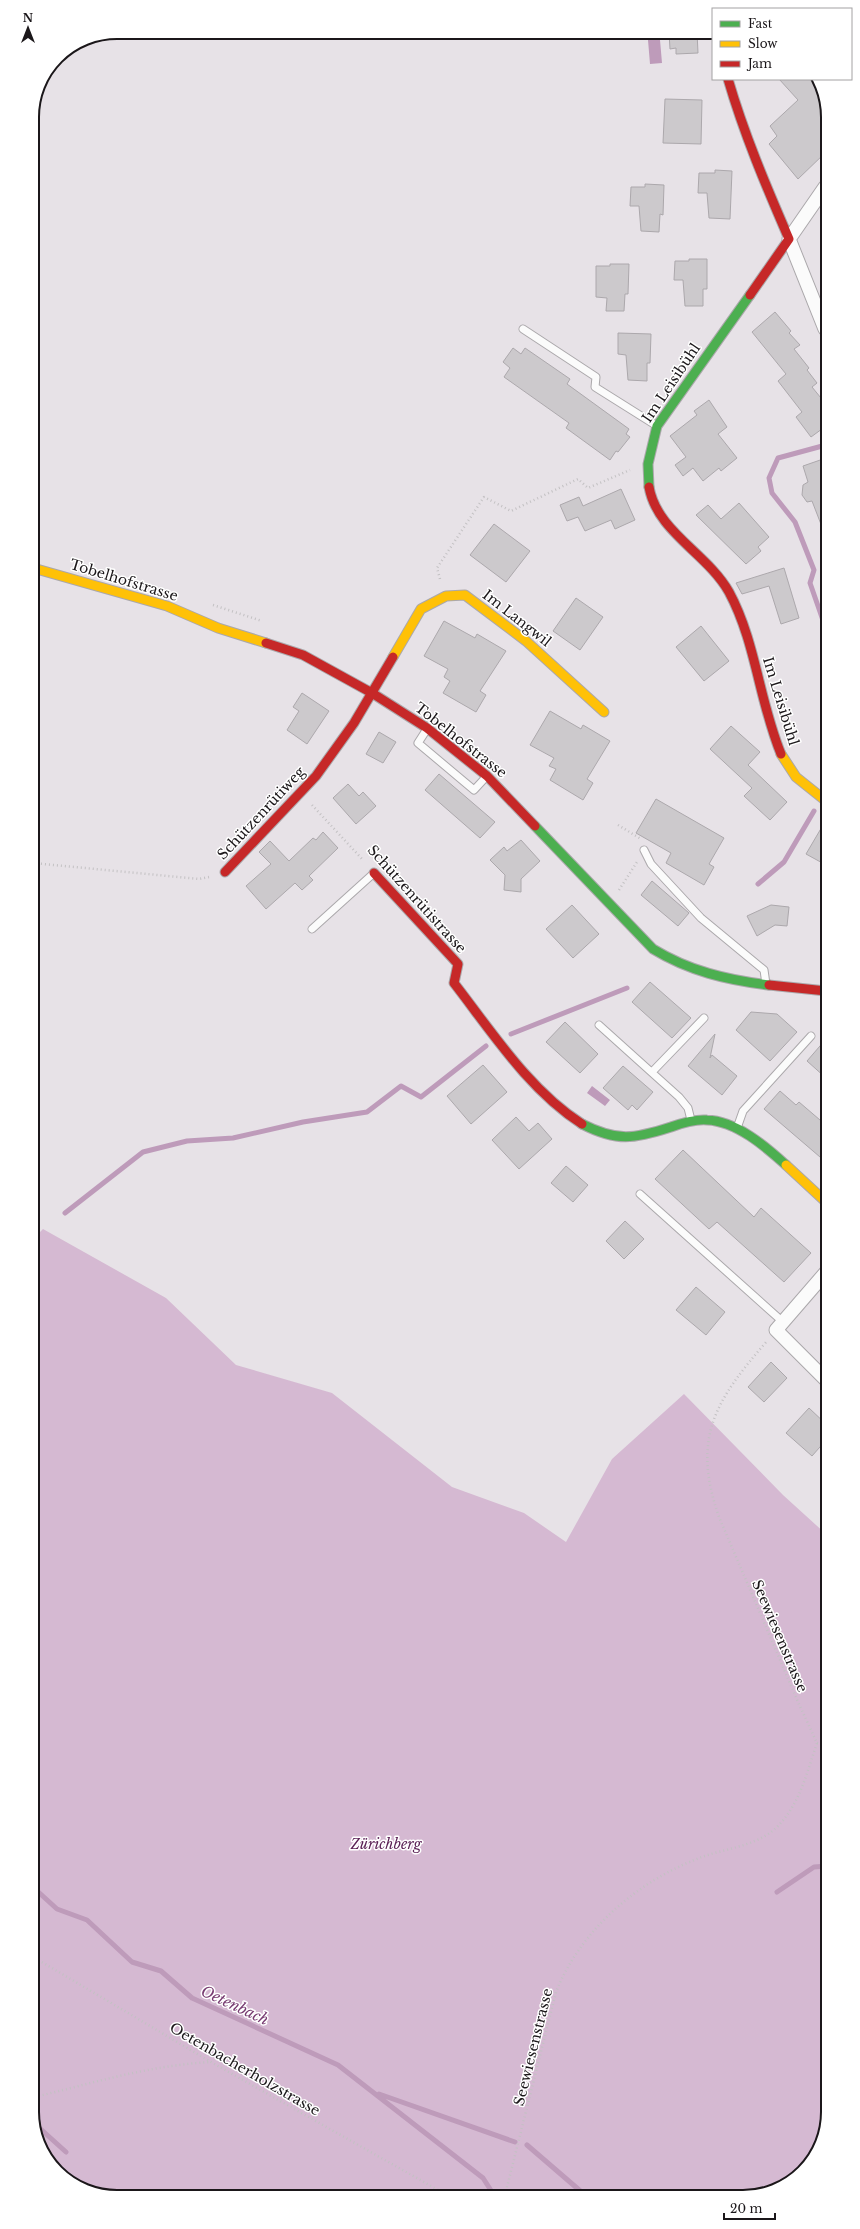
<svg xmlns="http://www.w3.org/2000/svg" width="860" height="2229" font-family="'Libre Baskerville',serif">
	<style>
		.forest { fill: #d5b9d2 }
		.water { fill: #be9bba }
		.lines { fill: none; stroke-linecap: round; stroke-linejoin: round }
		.stream { stroke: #be9bba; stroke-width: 5 }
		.building { fill: #ccc9cc; stroke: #aca8ac }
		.lane-casing { stroke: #aba8ab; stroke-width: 9 }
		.street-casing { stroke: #aba8ab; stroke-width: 15 }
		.fast-casing { stroke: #aba8ab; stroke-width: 11 }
		.slow-casing { stroke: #aba8ab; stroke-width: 11 }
		.jam-casing { stroke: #aba8ab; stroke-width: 11 }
		.path { stroke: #c3c1c3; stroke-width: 2.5; stroke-dasharray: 1 3; stroke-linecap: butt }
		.lane { stroke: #fbfbfb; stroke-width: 7 }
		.street { stroke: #fbfbfb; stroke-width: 13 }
		.fast { stroke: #4caf50; stroke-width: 9 }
		.slow { stroke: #ffc107; stroke-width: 9 }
		.jam { stroke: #c62828; stroke-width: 9 }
		.labels { text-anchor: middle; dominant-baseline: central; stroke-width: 3; stroke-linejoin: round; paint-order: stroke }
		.street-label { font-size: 14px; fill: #1b171a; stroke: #fff }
		.park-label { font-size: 14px; font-style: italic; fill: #5b2256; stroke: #fff }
		.water-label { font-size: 15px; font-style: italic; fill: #773b71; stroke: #fff }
		.rim { fill: none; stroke: #1b171a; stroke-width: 2 }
	</style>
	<rect width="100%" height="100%" fill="#e7e2e7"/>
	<path class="forest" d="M43 1229 166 1298 236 1365 332 1393 452 1487 524 1513 566 1542 612 1459 684 1394 783 1495 827 1535 828 2112 810 2164 765 2194 111 2197 61 2176 35 2134 34 1238Z"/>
	<path class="water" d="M655 33 660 40 662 63 650 64 648 40 650 34Z
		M592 1086 610 1100 605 1106 587 1093Z"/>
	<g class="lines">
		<path class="stream" d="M826 445 778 458 769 478 772 493 795 522 814 570 810 583 826 629
			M758 884 784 862 814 811
			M511 1034 627 988
			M65 1213 143 1152 187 1141 233 1138 303 1122 367 1112 401 1086 421 1097 486 1046
			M35 1889 57 1909 87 1920 132 1962 161 1971 192 1998 338 2065 483 2178 492 2192
			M777 1892 814 1867 828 1866
			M379 2094 515 2142
			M35 2124 66 2152
			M527 2145 585 2195"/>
	</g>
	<path class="building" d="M669 32H697L698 53 676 54V48L670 49Z
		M779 79H812L825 95V153L798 179 769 144 777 136 770 126 798 100Z
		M665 99 702 100 701 144 663 143Z
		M715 170 732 171 730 219 709 218 707 193H698L699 173H715Z
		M645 184 664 185 663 215 660 214 659 232 641 231 639 206H630L631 187H645Z
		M689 259H707V289H703V306H685L683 280H674L675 261H689Z
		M610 264H629L628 294H625L624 311H606L607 298 596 297V266H610Z
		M775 312 791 331 789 333 800 345 794 349 809 368 807 370 817 383 812 387 825 403 826 426 811 437 796 417 802 412 778 381 786 374 752 332Z
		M618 333 651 334 650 363H647V381L628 380 626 355 618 354Z
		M513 348 521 354 525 348 570 379 567 384 629 429 626 434 630 437 618 452 616 451 610 460 566 428 569 423 504 377 510 368 503 362Z
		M709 400 727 427 718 434 737 458 721 471 719 468 703 481 693 468 683 476 675 465 686 457 670 436 697 415 694 411Z
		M826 458V532H824L812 501 807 502 802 495 803 485 808 482 803 466Z
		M621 489 635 520 615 529 611 520 585 531 578 517 567 521 560 505 579 497 583 506Z
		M739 503 769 537 758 547 761 551 746 564 696 515 708 505 721 519Z
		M494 524 530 551 506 582 470 555Z
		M784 568 799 618 781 624 769 586 742 594 736 583Z
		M576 598 603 617 580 650 553 631Z
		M444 621 475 638 477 634 506 651 480 691 486 695 476 712 443 693 450 681 444 677 448 669 424 656Z
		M701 626 729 661 704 681 676 647Z
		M302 693 329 711 307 744 287 730 299 711 293 707Z
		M550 711 581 729 583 725 610 741 587 779 593 783 583 800 550 780 556 769 549 766 554 758 530 745Z
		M731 726 760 752 748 765 787 802 770 820 744 796 752 788 710 749Z
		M379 732 396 742 383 763 366 754Z
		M439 774 495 822 480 838 425 790Z
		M348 784 359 796 363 792 376 806 356 824 333 798Z
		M656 799 724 838 709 864 714 867 704 885 666 863 671 853 636 833Z
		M826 820V865L806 854Z
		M323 832 338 848 309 876 313 880 302 890 295 883 266 909 246 886 271 864 259 852 270 841 289 861 313 838 316 840Z
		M521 840 540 861 521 879V892L504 890 505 875 490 860 504 847 507 851Z
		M652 881 689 913 678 926 641 895Z
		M572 905 599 934 573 958 546 929Z
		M771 905 789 907 787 926 775 925 757 936 747 916Z
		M650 982 691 1018 672 1038 632 1002Z
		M751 1012 777 1014 797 1032 770 1061 736 1030Z
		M565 1022 598 1054 580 1073 546 1042Z
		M715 1034 710 1058 712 1055 737 1076 722 1095 688 1066Z
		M826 1039V1078L807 1061Z
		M483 1065 507 1092 471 1124 447 1096Z
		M623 1066 653 1092 637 1110 632 1105 628 1110 603 1088Z
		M780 1091 796 1105 799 1102 827 1126V1163L764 1109Z
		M516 1117 529 1131 538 1123 552 1139 519 1169 492 1140Z
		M683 1150 754 1217 761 1208 811 1253 784 1282 717 1222 709 1229 655 1179Z
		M566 1166 588 1185 573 1202 551 1183Z
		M625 1221 644 1239 624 1259 606 1241Z
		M696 1287 725 1312 706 1335 676 1310Z
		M771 1362 787 1378 764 1402 748 1387Z
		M809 1408 827 1425V1439L812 1456 786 1433Z"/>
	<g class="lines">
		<defs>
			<path id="lane" d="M523 329 596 377 595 387 657 426
				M427 729 418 743 474 790 486 777
				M644 850 651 864 701 918 764 970 766 984
				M312 929 374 873
				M599 1025 679 1097 688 1108 691 1120
				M652 1072 704 1018
				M737 1128 743 1111 811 1036
				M640 1194 783 1322"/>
			<path id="street" d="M825 187 789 239 825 329
				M827 1271 776 1330 827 1381"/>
			<path id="fast" d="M649 487 648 464 657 426 750 295
				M535 826 653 949C689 971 727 980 769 985
				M582 1124C617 1142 634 1139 671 1127 682 1123 694 1119 707 1120 736 1121 765 1146 786 1165"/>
			<path id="slow" d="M33 568 167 606 218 628 266 643
				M393 657 421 609 446 596 465 595 526 641 604 712
				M781 754 796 777 826 801
				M786 1165 827 1203"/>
			<path id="jam" d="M728 79C744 134 766 186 789 239L750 295
				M649 487C657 532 707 553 729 592 756 642 759 701 781 754
				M266 643 303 655 372 693 427 728 487 776 535 826
				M225 872 316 776 354 723 393 657
				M374 873 458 964 454 983C492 1032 529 1090 582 1124
				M769 985 826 991"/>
		</defs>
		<use href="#lane" class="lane-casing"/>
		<use href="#street" class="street-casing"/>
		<use href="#fast" class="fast-casing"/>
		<use href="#slow" class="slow-casing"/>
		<use href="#jam" class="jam-casing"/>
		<path class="path" d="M821 281 825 276
			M440 579 437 568 484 497 511 511 578 479 588 488 630 470
			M213 605 262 621
			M312 805 363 860
			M618 825 641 839
			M33 863 199 879 209 877
			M619 890 637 862
			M817 1743 827 1746
			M35 1958 211 2062 447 2195
			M35 2097C92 2083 152 2065 211 2062
			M505 2195 556 1992C581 1929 639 1880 702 1857 727 1848 757 1846 777 1827 800 1804 807 1772 817 1743L798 1702 719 1517C691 1437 716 1400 767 1341"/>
		<use href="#lane" class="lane"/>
		<use href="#street" class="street"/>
		<use href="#fast" class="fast"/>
		<use href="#slow" class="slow"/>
		<use href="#jam" class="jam"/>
	</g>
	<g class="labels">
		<g class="street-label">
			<text transform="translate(671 383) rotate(-56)">Im Leisibühl</text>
			<text transform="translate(124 580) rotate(17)">Tobelhofstrasse</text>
			<text transform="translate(517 618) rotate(38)">Im Langwil</text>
			<text transform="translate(781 701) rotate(73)">Im Leisibühl</text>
			<text transform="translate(461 740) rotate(38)">Tobelhofstrasse</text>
			<text transform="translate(261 813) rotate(-47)">Schützenrütiweg</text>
			<text transform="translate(417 899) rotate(48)">Schützenrütistrasse</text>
			<text transform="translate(780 1636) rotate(67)">Seewiesenstrasse</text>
			<text transform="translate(533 2047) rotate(-76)">Seewiesenstrasse</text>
			<text transform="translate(245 2069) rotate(30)">Oetenbacherholzstrasse</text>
		</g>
		<g class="park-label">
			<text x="386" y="1844">Zürichberg</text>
		</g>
		<g class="water-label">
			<text transform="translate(235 2005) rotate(25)">Oetenbach</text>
		</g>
	</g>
	<path d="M0 0H860V2229H0ZM117 39H743A78 78 0 0 1 821 117V2112A78 78 0 0 1 743 2190H117A78 78 0 0 1 39 2112V117A78 78 0 0 1 117 39Z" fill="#fff" fill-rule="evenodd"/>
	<path class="rim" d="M117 39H743A78 78 0 0 1 821 117V2112A78 78 0 0 1 743 2190H117A78 78 0 0 1 39 2112V117A78 78 0 0 1 117 39Z"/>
	<rect x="712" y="8" width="140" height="72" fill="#ffffff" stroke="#a4a2a3"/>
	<rect x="720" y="21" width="20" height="6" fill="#4caf50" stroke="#a4a2a3"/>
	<text x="748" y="28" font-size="12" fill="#1b171a">Fast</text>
	<rect x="720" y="41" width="20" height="6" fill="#ffc107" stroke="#a4a2a3"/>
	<text x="748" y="48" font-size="12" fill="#1b171a">Slow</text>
	<rect x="720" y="61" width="20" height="6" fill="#c62828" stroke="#a4a2a3"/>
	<text x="748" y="68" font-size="12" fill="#1b171a">Jam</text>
	<g transform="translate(28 28)" stroke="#ffffff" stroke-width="3" paint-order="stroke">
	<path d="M0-3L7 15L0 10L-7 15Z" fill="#1b171a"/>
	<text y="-6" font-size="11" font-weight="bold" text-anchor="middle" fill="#1b171a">N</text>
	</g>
	<path d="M724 2213v6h51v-6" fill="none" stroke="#1b171a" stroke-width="2"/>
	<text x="730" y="2213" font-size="12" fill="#1b171a" stroke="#ffffff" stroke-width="3" paint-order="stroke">20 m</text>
</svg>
